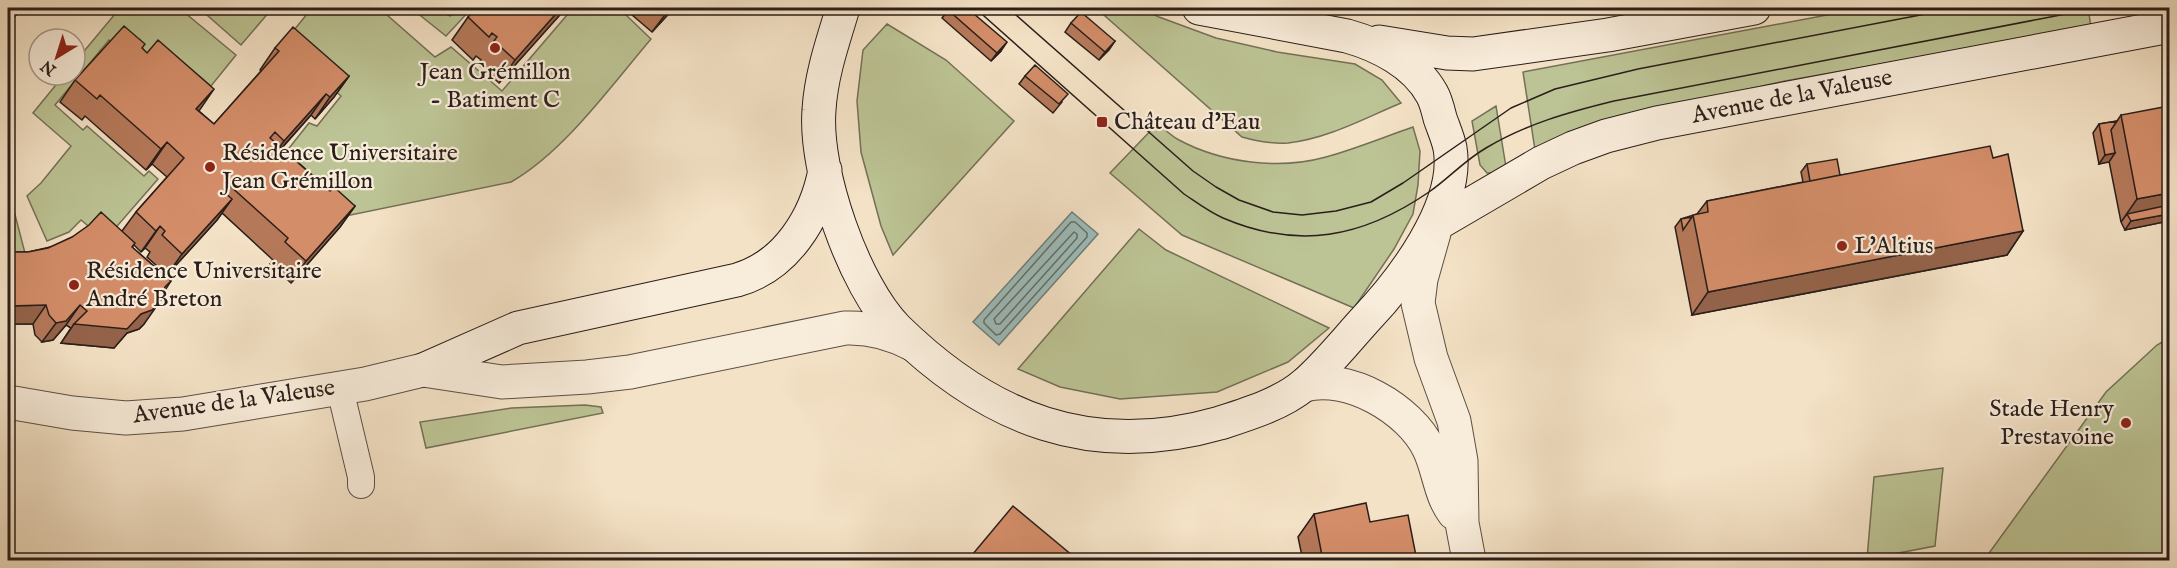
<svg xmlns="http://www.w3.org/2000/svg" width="2177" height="568" font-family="'IM FELL English',serif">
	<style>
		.green { fill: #bcc394; stroke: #737057; stroke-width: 1.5 }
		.water { fill: #9dbdbb; stroke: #6f7d7b; stroke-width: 1.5 }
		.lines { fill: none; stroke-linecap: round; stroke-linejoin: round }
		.shore { stroke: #646e6a; stroke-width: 1.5 }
		.service-casing { stroke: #5c4f45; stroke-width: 28 }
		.tertiary-casing { stroke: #5c4f45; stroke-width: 35 }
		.secondary-casing { stroke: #2a1e1a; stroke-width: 35 }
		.service { stroke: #f8ecda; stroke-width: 26 }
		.tertiary { stroke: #f8ecda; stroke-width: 33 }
		.secondary { stroke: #f8ecda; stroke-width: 33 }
		.tram { stroke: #2a1e1a; stroke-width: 1.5 }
		.wall { fill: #b5795a; stroke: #2a1e1a; stroke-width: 1.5 }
		.shaded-wall { fill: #94634a; stroke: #2a1e1a; stroke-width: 1.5 }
		.building { fill: #d38d69; stroke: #2a1e1a; stroke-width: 1.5 }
		.poi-dot { fill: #8f2418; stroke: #f8ecda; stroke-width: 2 }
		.labels { text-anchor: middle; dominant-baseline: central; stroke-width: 4.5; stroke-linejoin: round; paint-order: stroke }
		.poi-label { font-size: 24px; fill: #2a1e1a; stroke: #f8ecda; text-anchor: start }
		.street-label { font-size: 24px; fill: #2a1e1a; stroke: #f8ecda }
	</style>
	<rect width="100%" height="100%" fill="#f4e2c6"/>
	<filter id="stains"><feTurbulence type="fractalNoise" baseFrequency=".00333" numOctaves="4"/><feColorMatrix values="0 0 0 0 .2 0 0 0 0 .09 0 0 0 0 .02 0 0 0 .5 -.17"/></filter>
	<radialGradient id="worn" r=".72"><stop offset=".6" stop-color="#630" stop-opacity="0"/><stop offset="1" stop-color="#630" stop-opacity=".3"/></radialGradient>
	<path class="green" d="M120 8H179L236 55 211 86 166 48 136 62 109 40 55 105 83 130 87 126 144 176 149 171 158 179 105 240 81 220 69 232 47 241 27 196 41 183 71 146 33 113 64 75H75V62Z
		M199 8H270V11L241 45Z
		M312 8H379L435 57 451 47 502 91 573 8H626V15L651 39C611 86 564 152 511 182L341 217 274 167 309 123 317 126 341 96 281 46Z
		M411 8H430L450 16 466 8H472L446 36Z
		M1096 8H1140L1159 17 1216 38 1277 52 1355 64 1382 80 1401 103C1365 118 1327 139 1288 143 1272 144 1256 141 1242 137Z
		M1864 8H2088L2091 27 1785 81 1602 122 1535 150 1523 72Z
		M887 24 946 60 1014 121 893 255 881 226 861 152 857 101 863 50Z
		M1496 106 1506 167 1496 173H1487L1480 165 1472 121Z
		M1158 123C1164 129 1171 136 1179 140 1222 163 1279 170 1326 157 1355 149 1384 137 1413 127L1420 151 1418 185 1413 214 1394 249 1354 308 1182 235 1110 173Z
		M8 202 12 203 25 253 8 255Z
		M1139 229 1166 250 1329 328 1288 362 1217 392 1120 399 1060 387 1018 369Z
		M2169 338V560H1984L2106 392 2157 345Z
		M585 405 601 407 603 413 426 448 420 422 512 408Z
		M1943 468 1935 546 1867 559 1874 477Z"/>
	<path class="water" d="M1072 212 1098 234 999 345 973 322Z"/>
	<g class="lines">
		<path class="shore" d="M1071 222H1075L1087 233V237L1000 334 996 335 984 323V320Z
			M1074 232 1077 234V238L1000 324H996L994 319Z"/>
		<defs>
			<path id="service" d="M340 389 361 477V485"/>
			<path id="tertiary" d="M1434 233 1421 279 1418 303 1431 358 1454 421 1461 461 1462 523 1469 560
				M1304 385C1348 373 1410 409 1429 449 1439 470 1440 495 1454 513
				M8 402 72 413 126 418 183 414 365 384 423 370 502 382 587 377 630 372 845 328C869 327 892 333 914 345"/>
			<path id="secondary" d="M843 8C833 41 821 75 819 110 814 171 854 286 897 329 989 419 1091 460 1220 423 1248 414 1281 404 1304 385 1326 366 1345 342 1364 321 1402 281 1460 206 1450 148 1448 138 1443 127 1440 118 1438 110 1436 101 1432 94 1415 63 1379 45 1347 36L1199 8
				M1379 42 1447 53 1473 54 1608 35 1754 8
				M1435 225 1541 163 1573 148 1606 136 1657 123 2170 26
				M423 370 518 328 737 280C786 266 816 218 825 170"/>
		</defs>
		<use href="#service" class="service-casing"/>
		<use href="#tertiary" class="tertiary-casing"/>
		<use href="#secondary" class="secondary-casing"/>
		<use href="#service" class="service"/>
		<use href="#tertiary" class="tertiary"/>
		<use href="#secondary" class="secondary"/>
		<path class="tram" d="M975 8 1184 194C1196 202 1209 212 1223 218 1298 250 1362 238 1429 192 1448 179 1465 160 1486 148 1526 124 1569 112 1614 101L2097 8
			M1008 8 1193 171 1216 187 1239 200 1273 212 1302 215 1336 211 1371 202 1403 183 1511 108 1555 89 1638 69 1957 8"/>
	</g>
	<path class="wall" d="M8 8H23L12 19 8 15Z
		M566 8 499 83 478 64 481 60 476 56 473 60 452 40 468 17Z
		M632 8H674L652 32 631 14 634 9Z
		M950 8 1001 51 991 61 942 18Z
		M1071 23 1115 41 1099 60 1065 32Z
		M142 48 199 111 214 124 261 71 260 70 275 48 349 76 334 97 315 119 311 115 282 148 330 191 355 206 340 227 291 283 270 264 273 260 222 213 217 220 167 275 147 257 150 252 145 248 141 252 134 245 132 247 171 281 144 324 139 329 127 333 114 348 61 343 71 328 66 325 53 340 42 342 35 335 33 324H8V252H28L122 231 136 212 167 177 152 164 146 170 85 116 82 120 60 102 75 80Z
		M1025 76 1062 102 1053 113 1019 84Z
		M2121 115 2169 221 2125 230 2121 222 2109 161 2099 164 2093 133 2099 124 2117 121Z
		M1993 158 2023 231 2007 255 1692 315 1675 227 1681 219 1697 214 1707 201 1803 182 1801 172 1807 164 1840 175Z
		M1314 514 1370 522 1417 561H1303L1298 537Z"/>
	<path class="shaded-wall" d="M20 8H23L12 19Z
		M561 8H566L499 83 515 60Z
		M670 8H674L652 32Z
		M1115 41 1109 50 1099 60 1105 52Z
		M1007 42 1001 51 991 61 997 53Z
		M349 76 334 97 315 119 330 97Z
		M214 89 199 111 196 109Z
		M326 94 311 115 269 162 284 141Z
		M167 142 152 164 146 170 161 149Z
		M2115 153 2109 162 2099 164 2105 155Z
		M2169 193V213L2127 214 2121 222 2137 199Z
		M232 199 217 220 167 275 182 254Z
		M355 206 340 227 291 283 306 261Z
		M2169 214V221L2125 230 2131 221Z
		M160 226 145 248 141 252 156 231Z
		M2023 231 2007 255 1692 315 1708 292Z
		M161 300 144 324 139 329 127 333 114 348 61 343 74 324 141 314Z
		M46 305 33 324H8V306Z
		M80 305 66 325 53 340 42 342 56 323Z"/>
	<path class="building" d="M477 8H561L515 60 494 41 497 37 492 33 489 37 468 17Z
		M950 8H967L1007 42 997 53 948 10Z
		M1081 12 1115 41 1105 52 1071 23Z
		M124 26 145 44 142 48 147 53 158 40 214 89 196 109 214 124 279 51 275 48 293 27 349 76 330 97 326 94 284 141 275 132 270 138 330 191 334 187 355 206 306 261 285 242 288 238 229 185 223 191 232 199 182 254 162 235 165 231 160 226 156 231 136 212 184 158 167 142 161 149 100 95 97 99 75 80Z
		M1035 65 1068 94 1059 104 1025 76Z
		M2169 106V193L2137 199 2121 115Z
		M2117 121 2111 130 2115 153 2105 155 2099 124Z
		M1990 146 1993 158 2008 154 2023 231 1708 292 1693 215 1708 212 1707 201Z
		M1837 159 1840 175 1810 181 1807 164Z
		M2169 205V214L2131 221 2127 214Z
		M101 212 135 243 132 247 171 281 165 287 161 300 157 305 152 310 141 314 127 329 74 324 87 311 80 305 66 321 56 323 49 315 46 305 8 306V252H28L48 248 72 237 89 225Z
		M1692 217 1683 230 1681 219Z
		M1366 503 1370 522 1408 515 1417 561H1323L1314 514Z
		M1013 506 1079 561H967Z"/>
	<g class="poi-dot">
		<circle cx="495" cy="48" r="6"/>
		<rect x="1096" y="116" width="12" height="12" rx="3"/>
		<circle cx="210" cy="167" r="6"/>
		<circle cx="1842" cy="246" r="6"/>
		<circle cx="74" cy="285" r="6"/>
		<circle cx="2126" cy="423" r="6"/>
	</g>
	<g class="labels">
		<g class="poi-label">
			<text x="495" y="72" text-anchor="middle">Jean Grémillon<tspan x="495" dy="28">- Batiment C</tspan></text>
			<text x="1114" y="122">Château d'Eau</text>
			<text x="222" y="153">Résidence Universitaire<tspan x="222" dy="28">Jean Grémillon</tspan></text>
			<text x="1854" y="246">L'Altius</text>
			<text x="86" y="271">Résidence Universitaire<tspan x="86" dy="28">André Breton</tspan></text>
			<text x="2114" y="409" text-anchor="end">Stade Henry<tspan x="2114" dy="28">Prestavoine</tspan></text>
		</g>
		<g class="street-label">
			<text transform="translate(1792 97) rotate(-11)">Avenue de la Valeuse</text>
			<text transform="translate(234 402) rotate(-8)">Avenue de la Valeuse</text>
		</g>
	</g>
	<rect width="2177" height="568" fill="none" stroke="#f4e2c6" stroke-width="30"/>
	<rect x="9" y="9" width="2159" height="550" fill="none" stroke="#2a1e1a" stroke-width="3"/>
	<rect x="15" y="15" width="2147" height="538" fill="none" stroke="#2a1e1a" stroke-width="1.5"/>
	<g transform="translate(57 57) rotate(218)"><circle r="28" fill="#f8ecda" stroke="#a69a8d" stroke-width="1.5"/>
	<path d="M0-4.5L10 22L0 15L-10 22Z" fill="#8f2418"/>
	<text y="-9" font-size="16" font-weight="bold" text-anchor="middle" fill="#2a1e1a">N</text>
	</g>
	<rect width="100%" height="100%" filter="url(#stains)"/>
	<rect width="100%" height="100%" fill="url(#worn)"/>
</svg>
